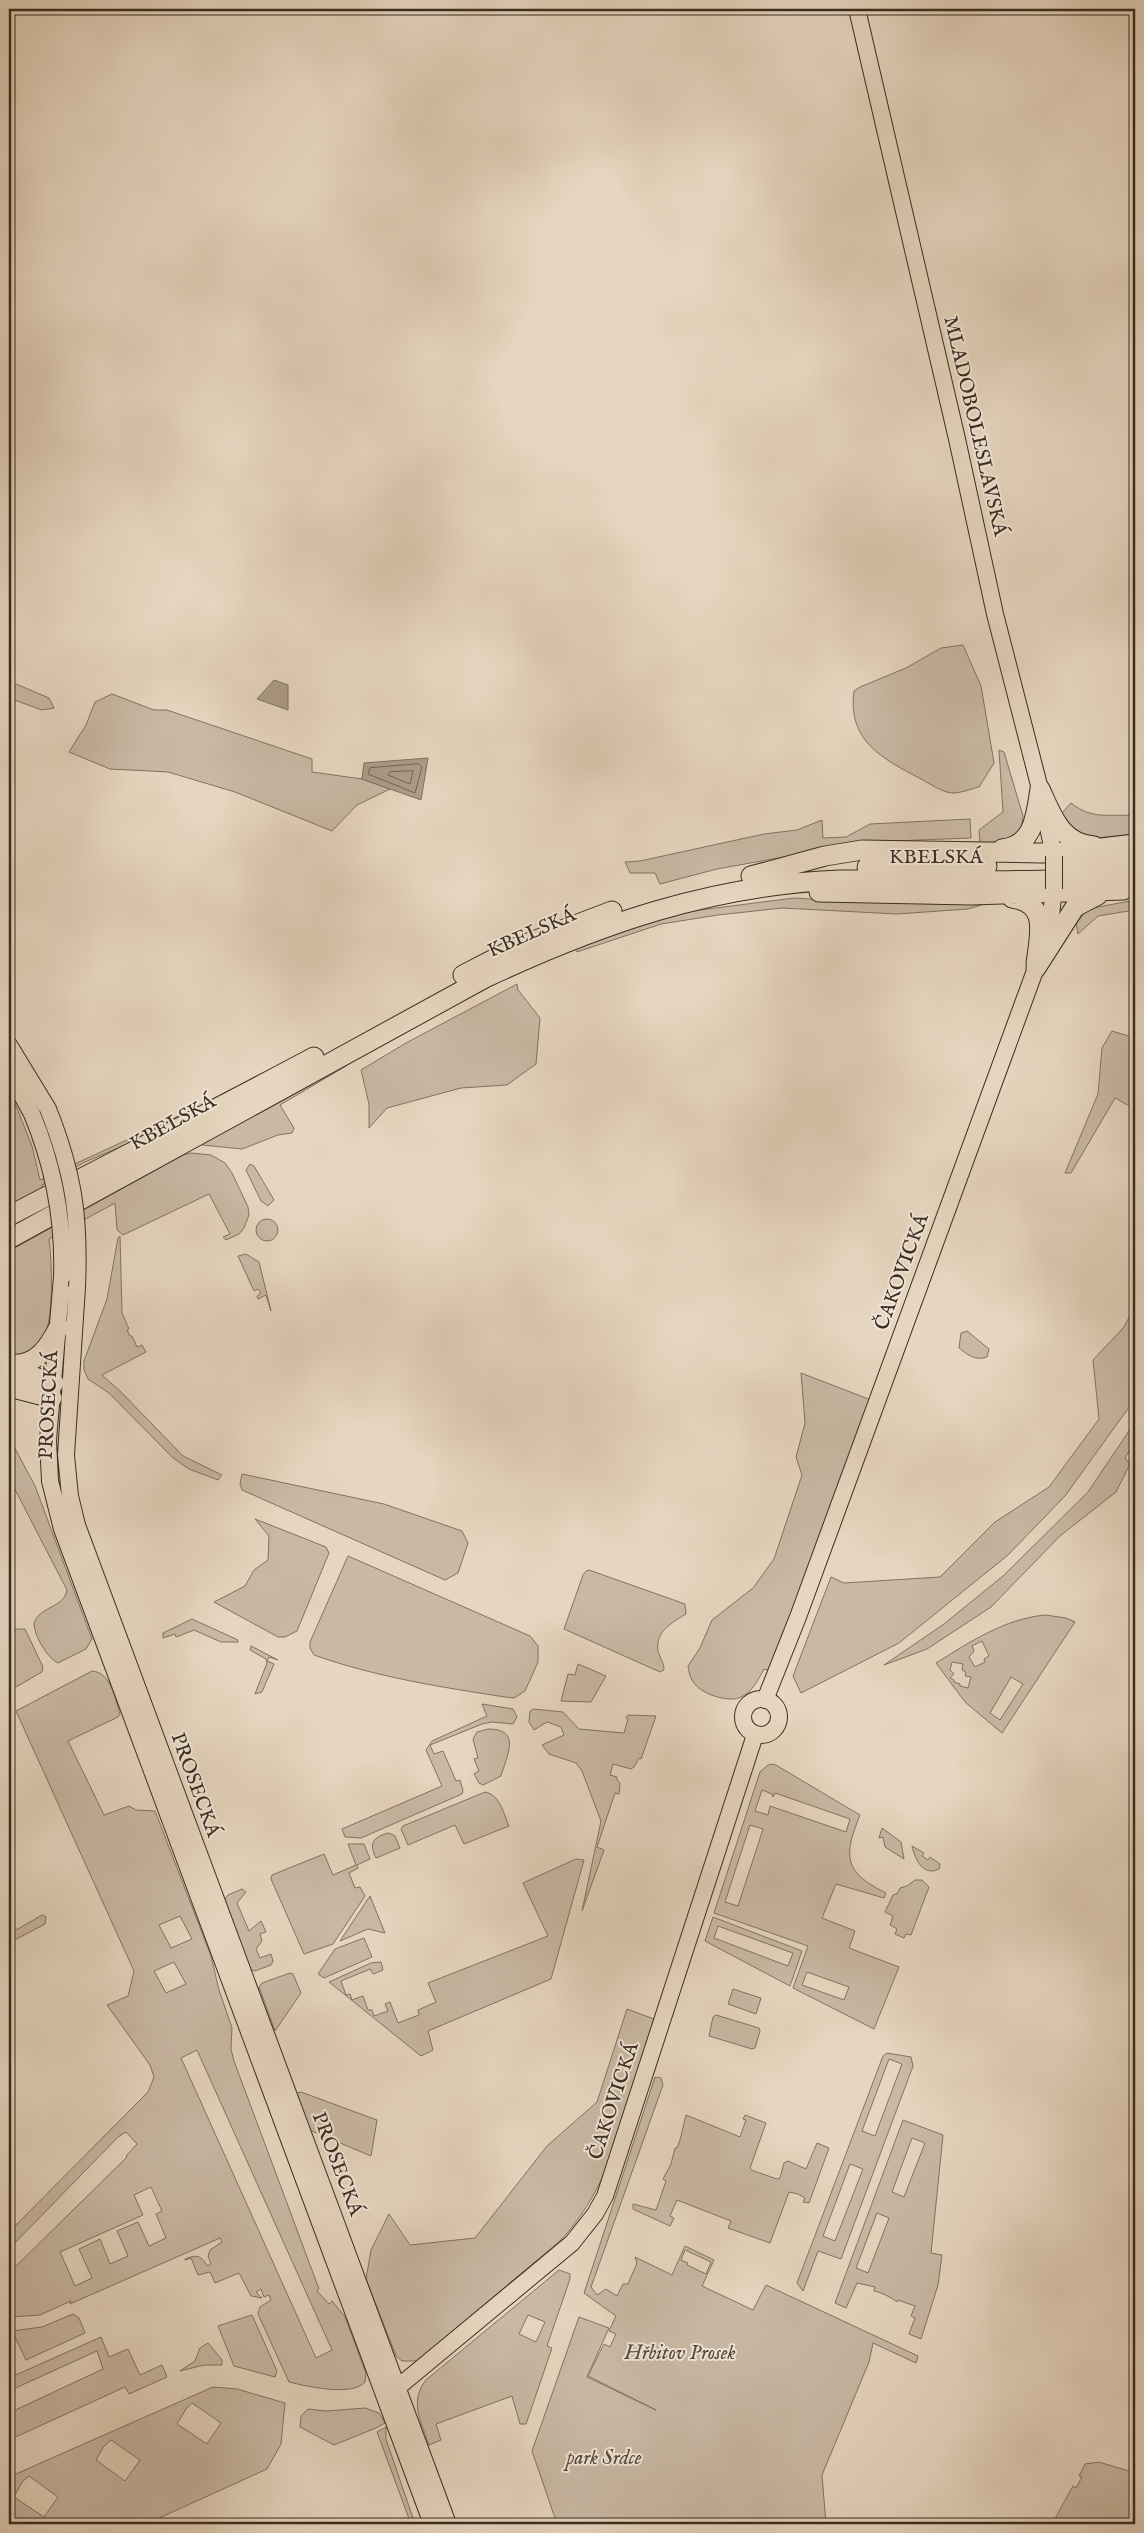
<svg xmlns="http://www.w3.org/2000/svg" width="1144" height="2533" font-family="'IM FELL English',serif">
	<style>
		.green { fill: #c9b8a4; stroke: #827262; fill-rule: evenodd }
		.water { fill: #ac9c89; stroke: #7e705f }
		.lines { fill: none; stroke-linecap: round; stroke-linejoin: round }
		.shore { stroke: #736455; stroke-width: 1 }
		.major-casing { stroke: #3a2d21; stroke-width: 18 }
		.highway-casing { stroke: #3a2d21; stroke-width: 21 }
		.major { stroke: #e6d5bf; stroke-width: 16 }
		.highway { stroke: #e6d5bf; stroke-width: 19 }
		.major-bridge-casing { stroke: #3a2d21; stroke-width: 18; stroke-linecap: butt }
		.major-bridge { stroke: #e6d5bf; stroke-width: 16 }
		.labels { text-anchor: middle; dominant-baseline: central; stroke-width: 4; stroke-linejoin: round; paint-order: stroke }
		.street-label { font-size: 20px; fill: #3a2d21; stroke: #efe4d5 }
		.park-label { font-size: 20px; font-style: italic; fill: #57493b; stroke: #efe4d5 }
	</style>
	<rect width="100%" height="100%" fill="#e6d5bf"/>
	<filter id="stains"><feTurbulence type="fractalNoise" baseFrequency=".004" numOctaves="4"/><feColorMatrix values="0 0 0 0 .2 0 0 0 0 .09 0 0 0 0 .02 0 0 0 .5 -.17"/></filter>
	<radialGradient id="worn" r=".72"><stop offset=".6" stop-color="#630" stop-opacity="0"/><stop offset="1" stop-color="#630" stop-opacity=".3"/></radialGradient>
	<path class="green" d="M963 645 981 686 994 763 979 787C971 789 961 793 953 793 943 793 929 783 921 779 883 759 847 741 854 691L860 687 906 668 941 648Z
		M16 684 49 698 54 708 42 710 9 698V685L13 687Z
		M112 694 154 710H167L312 759V772L362 779 390 789 357 805 332 831 235 792 168 772 110 769 69 752 86 725 95 702Z
		M999 750 1004 752 1023 816 1021 831 1006 841 980 843 979 830 1003 812Z
		M1071 803C1094 821 1109 813 1135 816V834L1087 839 1073 834V828L1062 813Z
		M970 819 971 838 867 842 717 869 660 884 655 873H630L625 862 640 861 764 834 797 830 822 820 823 838 846 837 870 824Z
		M794 898 857 902H992L968 909 897 914 782 908 718 915 661 924 577 952 575 948 645 922 692 911Z
		M1135 900V910L1098 916 1078 934 1076 923 1088 909Z
		M517 984 518 990 540 1018 536 1064 507 1085 461 1088 387 1108 369 1128V1104L361 1070 406 1043Z
		M1112 1031 1135 1038V1109L1115 1098 1071 1173H1065L1098 1094 1102 1048Z
		M347 1063 346 1066 280 1105 294 1128 292 1133 278 1135 242 1149 202 1145 199 1143Z
		M9 1088 32 1146 40 1180 181 1115 183 1120 85 1162 42 1185V1189L9 1205Z
		M191 1153 211 1155 225 1163 232 1173 248 1207 249 1215 244 1228 239 1234 226 1240 223 1237 230 1234 209 1194 123 1235 117 1230 115 1203 49 1239C52 1262 55 1327 40 1345 32 1355 20 1356 9 1359V1251L183 1155Z
		M250 1164 254 1166 274 1200 268 1206 261 1201 246 1170Z
		M256 1230a11 11 0 1 1 22 0a11 11 0 1 1-22 0Z
		M120 1236 122 1313 129 1329 127 1330 130 1336H132L137 1347 142 1345 146 1352 102 1375 121 1392 183 1456 222 1475 218 1480 189 1469 173 1458 109 1393 88 1379 84 1370V1361L107 1299 118 1238Z
		M246 1254 259 1262 271 1311 266 1295 258 1299 257 1296 261 1293 258 1289 254 1291 238 1256Z
		M1135 1306V1399L1065 1496 1008 1555 899 1643 801 1693 793 1676 831 1577 844 1583 940 1577 995 1522 1049 1487 1099 1419 1093 1360 1124 1327Z
		M967 1331 989 1349 987 1357C975 1361 968 1355 959 1348L961 1333Z
		M801 1373 871 1400 787 1629 768 1670 764 1669C758 1680 752 1693 739 1698 727 1702 702 1694 695 1684 690 1679 689 1672 688 1666L700 1648 712 1620 753 1588 774 1559 802 1475 796 1457 805 1423Z
		M1135 1422V1440L1125 1458 1130 1464 1116 1492 1060 1536 991 1607 927 1649 884 1665 944 1624 1003 1576 1088 1492Z
		M9 1437 35 1486 92 1639 86 1649 58 1663C47 1658 34 1635 34 1623 40 1606 64 1608 67 1590L9 1478Z
		M242 1474 384 1504 462 1531 468 1543 458 1573 445 1580 242 1490 240 1484Z
		M255 1519 326 1547 329 1553 297 1631 285 1637H278L214 1602 245 1586 254 1570 268 1560 269 1536Z
		M348 1556 530 1636 538 1646V1662L525 1691 514 1698 505 1697C440 1687 376 1677 314 1655L310 1648V1642Z
		M589 1570 685 1604 686 1614C672 1623 655 1631 658 1651 660 1658 664 1663 664 1670L660 1672 564 1629 583 1575 586 1571Z
		M1045 1615 1066 1618 1075 1622 1002 1733 965 1702 936 1663C970 1642 1004 1619 1045 1615ZM982 1641 989 1656 984 1659 985 1662 975 1667 969 1657 974 1651 972 1646ZM952 1662 963 1664 962 1670 966 1672 965 1676 971 1677 968 1688 960 1686V1684L954 1682V1680L950 1678 954 1674 950 1670ZM1011 1677 1023 1684 1000 1720 990 1713Z
		M9 1617 15 1629H25L43 1667 42 1672 9 1691Z
		M192 1619 238 1640V1642H221L194 1630 176 1637 175 1634 163 1638V1633Z
		M251 1646 278 1660 269 1657 267 1661 274 1664 262 1692 255 1694 267 1663 266 1659 250 1650Z
		M578 1664 606 1676 591 1702 561 1701 568 1674 575 1675Z
		M92 1671C111 1672 115 1699 120 1714L118 1717 68 1741 104 1815 129 1806 136 1810 155 1811 211 1956 219 1990 232 2028 231 2049 234 2061 319 2289 317 2291 329 2304 332 2301 345 2317 366 2373 365 2382C353 2397 305 2386 289 2382L258 2314 260 2307 271 2300 269 2295 264 2297 261 2289 256 2292 262 2298 251 2296 239 2273 215 2283 210 2272 198 2275 191 2258 185 2260V2259C195 2255 201 2254 207 2266L211 2264 208 2256 210 2250 222 2242 220 2238 70 2304 71 2301 40 2315 9 2317V2273L127 2157 126 2156 137 2144 126 2132 118 2137 9 2249V2232L148 2092 154 2077 150 2065 107 2005 128 1996 134 1971 16 1711ZM180 1916 192 1939 171 1948 159 1925ZM174 1962 186 1984 166 1993 154 1971ZM197 2050 332 2350 316 2358 181 2058ZM151 2187 162 2211 156 2214 166 2238 149 2246 138 2222 117 2231 128 2256 110 2264 100 2239 79 2249 92 2278 75 2286 60 2252 143 2215 134 2195Z
		M482 1704 513 1709 517 1717 513 1724 492 1722 482 1724 430 1745 434 1754 443 1751 456 1781 460 1780 463 1790 462 1794 361 1838 345 1837 342 1829 442 1786 426 1750 432 1741 487 1716Z
		M533 1709 563 1712 579 1729 624 1733 628 1719 626 1718 628 1715 656 1716 641 1759 639 1758 634 1767 631 1769 613 1764 610 1775 617 1777V1780L620 1783 619 1794 615 1793 597 1847 604 1850 582 1911 601 1821 582 1771 576 1763 549 1754 542 1745 564 1735 561 1727 547 1722 534 1730 529 1722 530 1711Z
		M488 1729C522 1729 507 1755 501 1776L483 1785 479 1783 474 1774 479 1771 474 1759 478 1758 473 1739 477 1732Z
		M774 1764 860 1815C843 1857 844 1872 886 1893L884 1898 836 1884 822 1918 855 1931 849 1948 899 1967 874 2029 793 1988 808 1946 714 1913 760 1772 768 1765ZM762 1790 772 1794 773 1797 775 1793 850 1819 846 1832 770 1806 768 1815 755 1811ZM750 1825 763 1829 738 1906 725 1902ZM807 1972 849 1987 844 2000 802 1985Z
		M485 1792C500 1795 503 1812 509 1826L464 1844 455 1825 408 1845 401 1829 403 1826Z
		M882 1828 901 1842 904 1859 885 1847 883 1837 879 1838Z
		M389 1833 395 1836 400 1848 376 1858C369 1844 372 1837 389 1833Z
		M348 1844H364L370 1859 357 1865 358 1868 349 1873 355 1888 360 1887 365 1896 333 1944 304 1954 271 1879 272 1875 324 1854 333 1875 356 1865Z
		M912 1846 924 1853 922 1856 928 1860 930 1857 940 1864 939 1869C923 1877 915 1859 912 1846Z
		M576 1859 584 1860 551 1979 428 2031 433 2050 421 2056 329 1982 371 1963 381 1962 383 1970 373 1974 370 1969 341 1981 346 1995 350 1994 352 2000 363 1996 368 2010H372L374 2016 388 2011 385 2004 390 2002 398 2023 419 2015 418 2010 436 2002 428 1983 548 1936 523 1883Z
		M915 1880H922L929 1887 911 1935 906 1934 904 1938 895 1934 897 1929 890 1925 893 1916 885 1912 893 1895 897 1894 900 1888 907 1886Z
		M242 1889 246 1892 237 1903 249 1931 261 1921 266 1932 260 1934 262 1941 256 1949 260 1958 271 1954 273 1961 271 1965 255 1971 249 1969 223 1901 228 1895Z
		M370 1896 385 1933 368 1929 340 1941Z
		M42 1915 46 1917 45 1924 9 1943V1934Z
		M713 1917 802 1951 790 1986 705 1941ZM718 1926 793 1953 788 1966 714 1938Z
		M364 1938 372 1957 324 1978 318 1974 335 1949Z
		M290 1973 293 1974 301 1993 275 2031 259 1987 262 1983Z
		M733 1989 761 1998 756 2014 728 2004Z
		M627 2009 654 2019C631 2094 616 2181 561 2240L417 2361H402L396 2356 366 2279 371 2250 389 2214 410 2245 475 2238 547 2146 597 2102Z
		M716 2015 759 2028 760 2031 755 2048 752 2049 709 2036 713 2017Z
		M887 2053 911 2057 913 2066 841 2259 818 2251 803 2291 797 2283 883 2056ZM889 2059 902 2064 875 2136 862 2131ZM850 2164 863 2169 835 2241 823 2236Z
		M655 2077 661 2078 663 2085 591 2287 597 2295 606 2289 617 2296 623 2284H628L637 2263 635 2257 672 2275 685 2246 714 2260 702 2286 753 2310 766 2285 918 2356 916 2363 873 2343 869 2362 822 2475 826 2524H557L532 2451 579 2317 609 2328 587 2377 656 2410 588 2376 604 2344 610 2347 616 2334 609 2331 616 2316 584 2293ZM685 2250 711 2262 706 2274 687 2265 688 2263 681 2260Z
		M301 2092 377 2120 371 2156 307 2129 297 2093Z
		M686 2115 740 2137 746 2120 743 2119 745 2115 766 2123 750 2168 751 2170 777 2179 780 2178 784 2163 788 2161 806 2169 817 2143 829 2148 809 2203 803 2202 805 2198 798 2194 789 2192 770 2243 728 2228 731 2221 677 2200 670 2216 674 2218 670 2226 633 2209V2204L656 2210 666 2181 663 2179 671 2164 675 2148H677L680 2140Z
		M903 2120 943 2135 931 2253 942 2255 938 2285 921 2339 909 2334 915 2318 911 2316 915 2306 898 2300 897 2302C892 2298 881 2292 874 2291L875 2287 857 2283 846 2308 835 2303ZM912 2138 925 2143 904 2197 892 2192ZM877 2213 889 2218 868 2273 856 2268Z
		M559 2270 570 2274V2279L547 2346 552 2348 526 2424H520L512 2396 436 2424 441 2440 429 2445C421 2421 409 2402 426 2380ZM528 2315 545 2322 536 2342 519 2334Z
		M73 2314 79 2318 85 2333 26 2360 12 2331 42 2327Z
		M252 2315 277 2371 275 2377 234 2366 218 2326Z
		M101 2337 109 2357 128 2349 140 2375 162 2365 167 2377 129 2394 125 2387 9 2440V2413L103 2369 97 2351 9 2391V2378Z
		M208 2343 222 2360V2365H204L180 2371 195 2361 200 2348Z
		M213 2387 237 2389 285 2403 281 2444 267 2469 146 2524H9V2509L12 2504 9 2502V2477ZM192 2403 221 2423 207 2444 177 2424 186 2409ZM111 2440 140 2460 125 2481 96 2460 104 2446ZM29 2476 58 2497 44 2517 14 2497 22 2482Z
		M365 2408 379 2413 385 2423 376 2428 334 2445 300 2427 301 2416 308 2409 326 2411Z
		M386 2427V2439L415 2524H411L377 2432Z
		M1099 2462 1135 2473V2524H1052L1073 2486 1076 2488 1082 2477 1079 2476 1085 2464Z"/>
	<path class="water" d="M274 680 288 685V710L257 699Z
		M428 758 421 800 362 779 364 763Z"/>
	<g class="lines">
		<path class="shore" d="M419 764 422 767 415 793 368 774 370 768Z
			M413 771 410 784 388 775 390 772Z"/>
		<defs>
			<path id="major" d="M857 9 957 439 995 614 1040 789 1054 856
				M9 1045 48 1109
				M9 1072 32 1114
				M62 1277 48 1440 50 1481 62 1529 432 2524
				M77 1287 66 1455 70 1496 77 1525 448 2524
				M743 1717a18 18 0 1 1 36 0a18 18 0 1 1-36 0Z
				M765 1700 798 1617 1040 957 1050 924 1054 889
				M389 2391 397 2388 572 2243 595 2214 605 2196 755 1735"/>
			<path id="highway" d="M1040 789C1052 815 1061 844 1094 846
				M1002 849C1034 846 1036 815 1040 789
				M1057 865 1135 860
				M867 867 987 866
				M751 876 825 856 862 850 1041 853 1068 852 1135 844
				M819 892 971 895 1123 890
				M1012 898C1050 903 1039 936 1036 964
				M1036 968 1075 907 1098 895
				M463 975 515 948 612 911
				M9 1216C110 1163 213 1111 314 1057
				M9 1239 485 978C600 924 711 885 840 880 938 877 1038 887 1135 873
				M9 1364C36 1367 48 1348 59 1327
				M9 1369 54 1383
				M9 1384 17 1389 52 1398"/>
		</defs>
		<use href="#major" class="major-casing"/>
		<use href="#highway" class="highway-casing"/>
		<use href="#major" class="major"/>
		<use href="#highway" class="highway"/>
		<defs>
			<path id="major-bridge" d="M1054 856V889
				M48 1109C74 1174 80 1218 77 1287
				M32 1114C54 1167 64 1219 62 1277"/>
		</defs>
		<use href="#major-bridge" class="major-bridge-casing"/>
		<use href="#major-bridge" class="major-bridge"/>
	</g>
	<g class="labels">
		<g class="street-label">
			<text transform="translate(975 426) rotate(77)">MLADOBOLESLAVSKÁ</text>
			<text x="936" y="857">KBELSKÁ</text>
			<text transform="translate(532 933) rotate(-24)">KBELSKÁ</text>
			<text transform="translate(173 1123) rotate(-29)">KBELSKÁ</text>
			<text transform="translate(902 1272) rotate(-70)">ČAKOVICKÁ</text>
			<text transform="translate(49 1405) rotate(-87)">PROSECKÁ</text>
			<text transform="translate(195 1785) rotate(70)">PROSECKÁ</text>
			<text transform="translate(614 2101) rotate(-72)">ČAKOVICKÁ</text>
			<text transform="translate(337 2164) rotate(69)">PROSECKÁ</text>
		</g>
		<g class="park-label">
			<text x="680" y="2353">Hřbitov Prosek</text>
			<text x="604" y="2458">park Srdce</text>
		</g>
	</g>
	<rect width="1144" height="2533" fill="none" stroke="#e6d5bf" stroke-width="30"/>
	<rect x="10" y="10" width="1124" height="2513" fill="none" stroke="#3a2d21" stroke-width="2.5"/>
	<rect x="15" y="15" width="1114" height="2503" fill="none" stroke="#3a2d21"/>
	<rect width="100%" height="100%" filter="url(#stains)"/>
	<rect width="100%" height="100%" fill="url(#worn)"/>
</svg>
